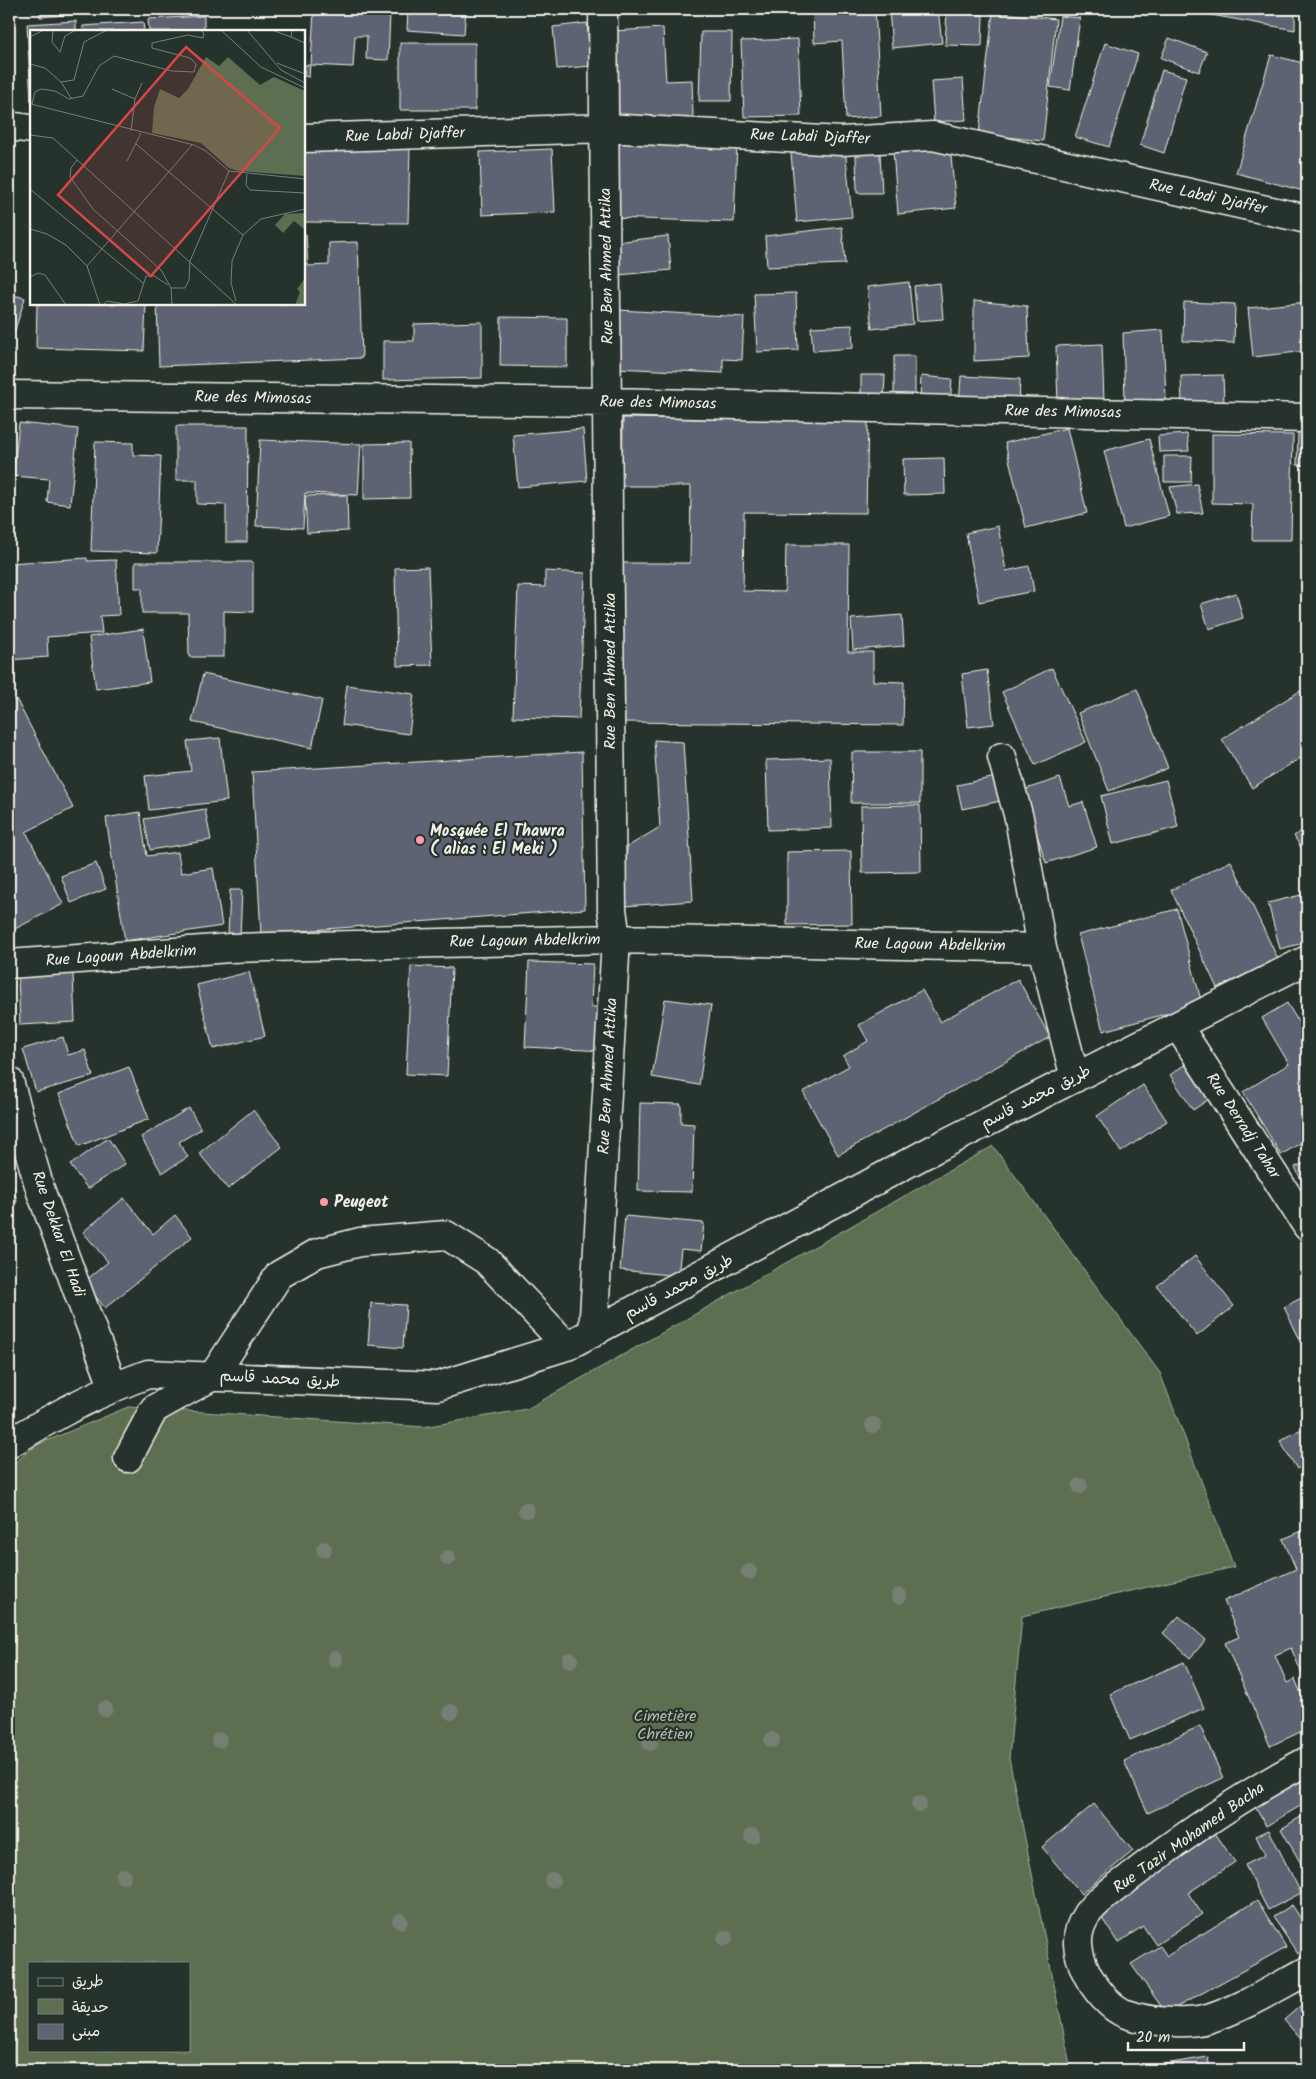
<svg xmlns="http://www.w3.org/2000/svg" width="1316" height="2079" font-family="Kalam,'Playpen Sans Arabic',sans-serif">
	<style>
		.green { fill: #5d6e51; stroke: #a8b09c; fill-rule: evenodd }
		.building { fill: #5d6472; stroke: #f4f1e8 }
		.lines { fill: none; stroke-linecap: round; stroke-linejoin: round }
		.minor-casing { stroke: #f4f1e8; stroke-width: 31 }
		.minor { stroke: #26332d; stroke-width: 28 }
		.tree { fill: #767f73 }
		.poi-dot { fill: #ff9aa2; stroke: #26332d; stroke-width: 2 }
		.labels { text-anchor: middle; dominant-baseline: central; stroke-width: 4.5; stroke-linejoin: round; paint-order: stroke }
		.street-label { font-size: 16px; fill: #f4f1e8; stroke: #26332d }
		.poi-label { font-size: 16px; font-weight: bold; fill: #f4f1e8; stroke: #26332d; text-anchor: start }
		.park-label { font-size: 16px; fill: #b8bdac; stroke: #26332d }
		.inset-road { fill: none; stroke: #787f78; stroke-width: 1 }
		.view { fill: #da4645; fill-opacity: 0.15; stroke: #da4645; stroke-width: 2.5 }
		.inset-edge { fill: none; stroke: #f4f1e8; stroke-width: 2.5 }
	</style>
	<rect width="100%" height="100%" fill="#26332d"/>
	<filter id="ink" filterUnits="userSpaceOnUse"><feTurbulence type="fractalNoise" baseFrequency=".02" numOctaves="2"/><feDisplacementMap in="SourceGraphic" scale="10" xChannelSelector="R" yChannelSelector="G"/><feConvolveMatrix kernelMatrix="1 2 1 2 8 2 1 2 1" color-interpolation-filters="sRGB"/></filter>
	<g filter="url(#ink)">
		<path class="green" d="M993 1146 1160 1373 1234 1567 1022 1616 1009 1758 1071 2070H9V1467L37 1445 128 1407 424 1427 527 1409ZM29 1963H189V2050H29Z"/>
		<path class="building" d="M40 9H79V14L40 17Z
			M314 9 390 13 388 60 366 59 367 36H355L353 67 311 65Z
			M408 9H466L464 34 407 30Z
			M813 9H875L881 116 846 119 842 41 814 43Z
			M889 9H938L942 43 892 48Z
			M1178 9H1295V30Z
			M993 12 1056 19 1043 141 979 134Z
			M947 13 983 15 982 46 945 45Z
			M204 16V31H149L148 19Z
			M1060 16 1080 18 1070 90 1050 87Z
			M76 21V31H31V101L27 24Z
			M143 22 144 31H83V26Z
			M587 23 591 66 557 69 553 27Z
			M663 28 666 81 692 80 693 117 618 121 614 31Z
			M701 32H732L731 101H699Z
			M1169 38 1207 52 1199 72 1161 58Z
			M798 39 801 116 744 117 741 41Z
			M400 43H475V110H400Z
			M1105 43 1138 54 1109 147 1075 137Z
			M1271 55 1307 64V192L1236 173Z
			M304 65H310L309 77 304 76Z
			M1162 70 1186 77 1164 153 1140 145Z
			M963 79 966 120 934 122 931 81Z
			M614 138 737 142 734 222 611 218Z
			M950 146 956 208 898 214 893 151Z
			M304 147 410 148 408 223 304 222Z
			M845 148 852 217 797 222 791 153Z
			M552 149 555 212 482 215 480 152Z
			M880 153 882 193H857L856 154Z
			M842 227 845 264 767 267 765 236Z
			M306 234 308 266 329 265V243L358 242 362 358 159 366 157 304H304V235Z
			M668 236 671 270 619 275 616 242Z
			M1303 264H1307V284L1301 283Z
			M909 282 913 324 872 329 867 287Z
			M940 283 943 319 917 321 914 286Z
			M796 293 798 350 757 352 754 294Z
			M9 294 25 298 9 349Z
			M974 301 1027 306 1029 358 974 361Z
			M1184 302 1235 304 1234 343 1183 341Z
			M1307 302V351L1253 357 1248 308Z
			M37 304H146L144 351 36 348Z
			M618 310 744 317 742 360 723 359V373L615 368Z
			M501 317 567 318V367L500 366Z
			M482 322V378L383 380V341H414V324Z
			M852 325 853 348 813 351 811 327Z
			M1163 330 1166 399 1125 401 1123 333Z
			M1102 344 1104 402 1058 404 1056 346Z
			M9 350H13L12 376H9Z
			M894 356H915V401H894Z
			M1302 364H1307V404H1301Z
			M861 375H885L884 398 861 397Z
			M1223 375 1224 404 1182 405 1181 376Z
			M921 376 952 379 950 403 920 400Z
			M961 376 1020 379 1019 408 959 405Z
			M623 418 868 421 866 513 744 512 743 591 785 592 786 545H849L848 652H873V681L904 682 903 725 620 722 622 563H690L691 486H622Z
			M19 423 78 429 70 505 47 502 49 479 13 476Z
			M176 426H248L247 542H226V505L197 504V480H176Z
			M1067 428 1087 513 1026 528 1005 443Z
			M583 429 587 481 518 487 513 435Z
			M1298 432H1307V466L1297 465Z
			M1187 434 1189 451 1159 452 1158 436Z
			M1212 434 1293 435 1291 540H1252L1253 504 1212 503Z
			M1149 439 1169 516 1124 528 1104 451Z
			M260 440 361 444 358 495 305 493 303 528 256 526Z
			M95 442 133 443V455L161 456 157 553 91 551Z
			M409 443 410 498 364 499V444Z
			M1164 456H1192L1191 482H1164Z
			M944 458 945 494 904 495 903 459Z
			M1197 484 1203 513 1177 514 1170 487Z
			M347 495 348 531 307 533 305 496Z
			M998 526 1006 571 1029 566 1034 591 979 602 966 533Z
			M87 558V561L116 560 119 615 100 616 102 633 47 637 48 657 9 660V563Z
			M135 562H253V612L224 611V657H189L188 613H142V588H135Z
			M428 567 432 665 397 666 395 568Z
			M545 571 585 573 579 719 513 717 518 586 545 587Z
			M1236 593 1243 618 1209 629 1201 604Z
			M902 615 904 646 853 650 851 619Z
			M143 629 150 682 96 689 89 637Z
			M1052 668 1086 742 1035 765 1002 692Z
			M987 670 994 724 968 727 962 674Z
			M203 674 322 700 312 748 192 722Z
			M347 685 414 694 409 734 342 725Z
			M1137 689 1168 768 1109 791 1078 713Z
			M1300 691 1307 702V754L1252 788 1222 739Z
			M16 699 73 808 26 832 63 904 9 932V703Z
			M220 738 227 801 149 810 145 776 191 771 187 741Z
			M654 740 683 742 693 901 624 906 627 847 660 827Z
			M582 752 585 909 261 934 252 772Z
			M852 752H920V803H851Z
			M830 758 832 828 768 830 766 760Z
			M996 777 1001 801 962 809 957 785Z
			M1060 778 1069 806 1083 802 1097 847 1046 863 1023 790Z
			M1166 780 1178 827 1113 844 1101 796Z
			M920 805 921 872 862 873 861 806Z
			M205 809 211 840 150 850 144 819Z
			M140 812 147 856 178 852 181 873 213 868 222 926 125 941 106 818Z
			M1307 827V857L1294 836Z
			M851 851 852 924 787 925V852Z
			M1231 861 1278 959 1217 988 1171 890Z
			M96 863 106 889 71 903 61 876Z
			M230 890H242L240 936H228Z
			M1301 895 1307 919V942L1280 949 1268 903Z
			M1177 909 1202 1004 1103 1031 1078 935Z
			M529 962 593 964 591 1007H607L605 1051 525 1047Z
			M411 966 452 968 447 1076 406 1074Z
			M249 972 265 1036 213 1049 197 985Z
			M73 974 75 1022 20 1025 18 976Z
			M1018 979 1050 1037 838 1155 803 1092 849 1066 843 1056 868 1041 859 1025 922 990 940 1022Z
			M665 999 711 1005 699 1085 652 1077Z
			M1287 1003 1307 1036V1139L1281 1155 1243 1092 1289 1064 1262 1018Z
			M63 1037 68 1055 85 1050 93 1076 36 1092 23 1049Z
			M1191 1060 1215 1095 1193 1110 1170 1075Z
			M129 1067 149 1119 79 1146 59 1094Z
			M1143 1085 1167 1121 1121 1152 1097 1116Z
			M640 1103 681 1104V1123L694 1124 692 1192 638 1191Z
			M189 1108 201 1129 179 1142 188 1157 162 1173 141 1137Z
			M253 1110 282 1147 228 1189 199 1153Z
			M108 1138 125 1164 88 1189 70 1165Z
			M1307 1162V1192L1295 1167Z
			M9 1166 17 1202 9 1204Z
			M124 1198 153 1234 175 1215 192 1237 105 1308 84 1282 108 1262 83 1232Z
			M625 1216 704 1223 701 1251 681 1249 678 1276 620 1270Z
			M1195 1256 1234 1306 1197 1336 1157 1286Z
			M1307 1295V1354L1284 1307Z
			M371 1303 406 1305 403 1348 368 1345Z
			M1307 1426V1463L1297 1469 1280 1441Z
			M1307 1529V1675L1303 1676 1291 1648 1275 1655 1287 1683 1295 1679 1307 1708V1729L1270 1746 1225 1643 1239 1637 1224 1601 1296 1569 1283 1539Z
			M1179 1616 1206 1640 1190 1658 1163 1633Z
			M1184 1662 1204 1708 1130 1740 1110 1694Z
			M1200 1726 1223 1778 1148 1813 1124 1761Z
			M1307 1765V1802L1266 1826 1250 1798Z
			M1094 1804 1133 1851 1081 1894 1042 1847Z
			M1307 1813V1874L1281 1829Z
			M1269 1830 1301 1893 1268 1910 1245 1865 1265 1855 1256 1836Z
			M1215 1833 1235 1862 1188 1893 1202 1914 1156 1945 1143 1926 1118 1943 1098 1912Z
			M1257 1900 1286 1947 1166 2013 1131 1964 1160 1946 1167 1956Z
			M1292 1905 1307 1928V1948L1298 1954 1273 1917Z
			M1307 2000V2046L1284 2020Z
			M1208 2057 1210 2070H1128Z"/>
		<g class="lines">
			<defs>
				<path id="minor" d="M9 126 31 129
					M304 138 605 128 841 141 933 136 1307 219
					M9 395 609 402 1307 418
					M1002 757 1019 818 1042 948 1075 1078
					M9 964 230 948 616 939 1042 948
					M1178 1026 1307 1226
					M9 1081 41 1192 113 1386
					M593 1333 616 939 612 909 603 9
					M9 1444C53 1416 98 1392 148 1374L438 1386 567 1346 936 1148 1307 960
					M128 1458 154 1409 213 1376 279 1275 317 1253 360 1242 446 1235 487 1261 567 1346
					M1307 1761C1245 1794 1186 1834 1130 1877 1116 1888 1098 1899 1087 1914 1073 1935 1077 1953 1087 1974 1095 1989 1110 2008 1126 2014 1148 2022 1186 2025 1208 2019 1243 2008 1275 1988 1307 1971"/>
			</defs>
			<use href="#minor" class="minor-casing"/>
			<use href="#minor" class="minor"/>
		</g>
		<g class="tree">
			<circle cx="873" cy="1425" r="8"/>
			<circle cx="1080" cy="1486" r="8"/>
			<circle cx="526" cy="1510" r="8"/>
			<circle cx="324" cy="1549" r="8"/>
			<circle cx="448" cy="1558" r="8"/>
			<circle cx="749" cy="1572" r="8"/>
			<circle cx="899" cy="1596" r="8"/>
			<circle cx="335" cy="1659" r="8"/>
			<circle cx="570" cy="1660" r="8"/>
			<circle cx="105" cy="1709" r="8"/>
			<circle cx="451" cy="1712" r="8"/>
			<circle cx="219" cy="1740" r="8"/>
			<circle cx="772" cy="1740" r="8"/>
			<circle cx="650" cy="1743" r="8"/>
			<circle cx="919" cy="1804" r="8"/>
			<circle cx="752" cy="1836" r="8"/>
			<circle cx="123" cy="1876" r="8"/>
			<circle cx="552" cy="1880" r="8"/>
			<circle cx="400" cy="1921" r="8"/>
			<circle cx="725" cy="1938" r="8"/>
		</g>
	</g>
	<g class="poi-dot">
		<circle cx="420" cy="840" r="5"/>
		<circle cx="324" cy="1202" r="5"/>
	</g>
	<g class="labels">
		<g class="street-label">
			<text transform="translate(405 135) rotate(-2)">Rue Labdi Djaffer</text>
			<text transform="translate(810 137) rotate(2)">Rue Labdi Djaffer</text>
			<text transform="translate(1208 197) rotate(12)">Rue Labdi Djaffer</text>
			<text transform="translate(607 266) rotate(-91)">Rue Ben Ahmed Attika</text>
			<text transform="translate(253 398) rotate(1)">Rue des Mimosas</text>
			<text transform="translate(658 403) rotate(1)">Rue des Mimosas</text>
			<text transform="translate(1063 412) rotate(1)">Rue des Mimosas</text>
			<text transform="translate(610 671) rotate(-90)">Rue Ben Ahmed Attika</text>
			<text transform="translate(525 941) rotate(-1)">Rue Lagoun Abdelkrim</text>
			<text transform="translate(930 945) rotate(1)">Rue Lagoun Abdelkrim</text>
			<text transform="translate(121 956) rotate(-4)">Rue Lagoun Abdelkrim</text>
			<text transform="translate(608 1076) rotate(-87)">Rue Ben Ahmed Attika</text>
			<text transform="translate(1036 1097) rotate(-27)">طريق محمد قاسم</text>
			<text transform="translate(1243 1126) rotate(57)">Rue Derradj Tahar</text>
			<text transform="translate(58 1234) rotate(71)">Rue Dekkar El Hadi</text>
			<text transform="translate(679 1287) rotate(-28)">طريق محمد قاسم</text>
			<text transform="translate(280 1379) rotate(3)">طريق محمد قاسم</text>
			<text transform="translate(1189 1838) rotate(-35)">Rue Tazir Mohamed Bacha</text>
		</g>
		<g class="poi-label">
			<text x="430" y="831">Mosquée El Thawra<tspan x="430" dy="18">( alias : El Meki )</tspan></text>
			<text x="334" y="1202">Peugeot</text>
		</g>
		<g class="park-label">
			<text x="665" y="1716">Cimetière<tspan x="665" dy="18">Chrétien</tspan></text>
		</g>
	</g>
	<g transform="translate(30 30)">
		<rect width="275" height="275" fill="#26332d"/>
		<path d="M176 27 189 36 198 27 230 55 244 47 275 61V146L208 141 199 138 171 113 122 103 124 77 130 59 149 68 158 59ZM275 183 274 199 264 191 253 203 245 195 255 184ZM275 248V275H265L270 262 267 259Z" fill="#5d6e51"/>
		<path class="inset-road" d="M23 0 22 12 30 22 35 6 46 0M191 0 231 37 275 58M217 0 251 40 275 53M242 0 261 7 262 0M0 7 14 0M261 7 275 13M247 33 275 44M0 34 15 38 31 52 41 68M31 52 44 50 54 12 77 0M82 59 105 69M1 74 164 115 176 121 199 141 275 149M2 74 5 62 11 59 25 61 39 69 53 66 69 36 84 26 142 41 164 42 166 34 160 28 122 18V13L158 5 173 8 174 3 170 0M101 101 105 69 112 53M0 105 23 108 207 275M106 114 213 205M47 130 41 138 40 147 63 179 131 240 141 258M97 131 111 103M217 144 216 155 220 160 275 163M0 159 113 253M0 199 17 204 36 215 57 236 70 275M57 236 162 115M0 247 8 243 15 245 36 275M206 271 201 253 202 231 213 205 231 189 275 179M73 275 77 271 94 274 108 271 116 246H124L138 255M142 275 141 258H155L159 250 160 231 199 141"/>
		<path class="view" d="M156 17 250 98 121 246 28 165Z"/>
		<rect width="275" height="275" class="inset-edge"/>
	</g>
	<rect width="1316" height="2079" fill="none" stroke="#26332d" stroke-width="30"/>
	<rect x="15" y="15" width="1286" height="2049" fill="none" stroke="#f4f1e8" stroke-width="2" filter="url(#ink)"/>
	<rect x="28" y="1962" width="162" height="90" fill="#26332d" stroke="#787f78"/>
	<rect x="38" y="1978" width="25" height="8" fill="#26332d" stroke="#787f78"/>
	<text x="72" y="1986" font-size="15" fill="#f4f1e8">طريق</text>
	<rect x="38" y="1999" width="25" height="15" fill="#5d6e51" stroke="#787f78"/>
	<text x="72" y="2012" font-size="15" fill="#f4f1e8">حديقة</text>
	<rect x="38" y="2024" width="25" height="15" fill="#5d6472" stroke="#787f78"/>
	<text x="72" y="2036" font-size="15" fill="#f4f1e8">مبنى</text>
	<path d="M1128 2042v8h116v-8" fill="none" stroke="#f4f1e8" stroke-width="2.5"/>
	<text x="1136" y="2042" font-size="15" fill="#f4f1e8" stroke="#26332d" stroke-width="4" paint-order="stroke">20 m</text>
</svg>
